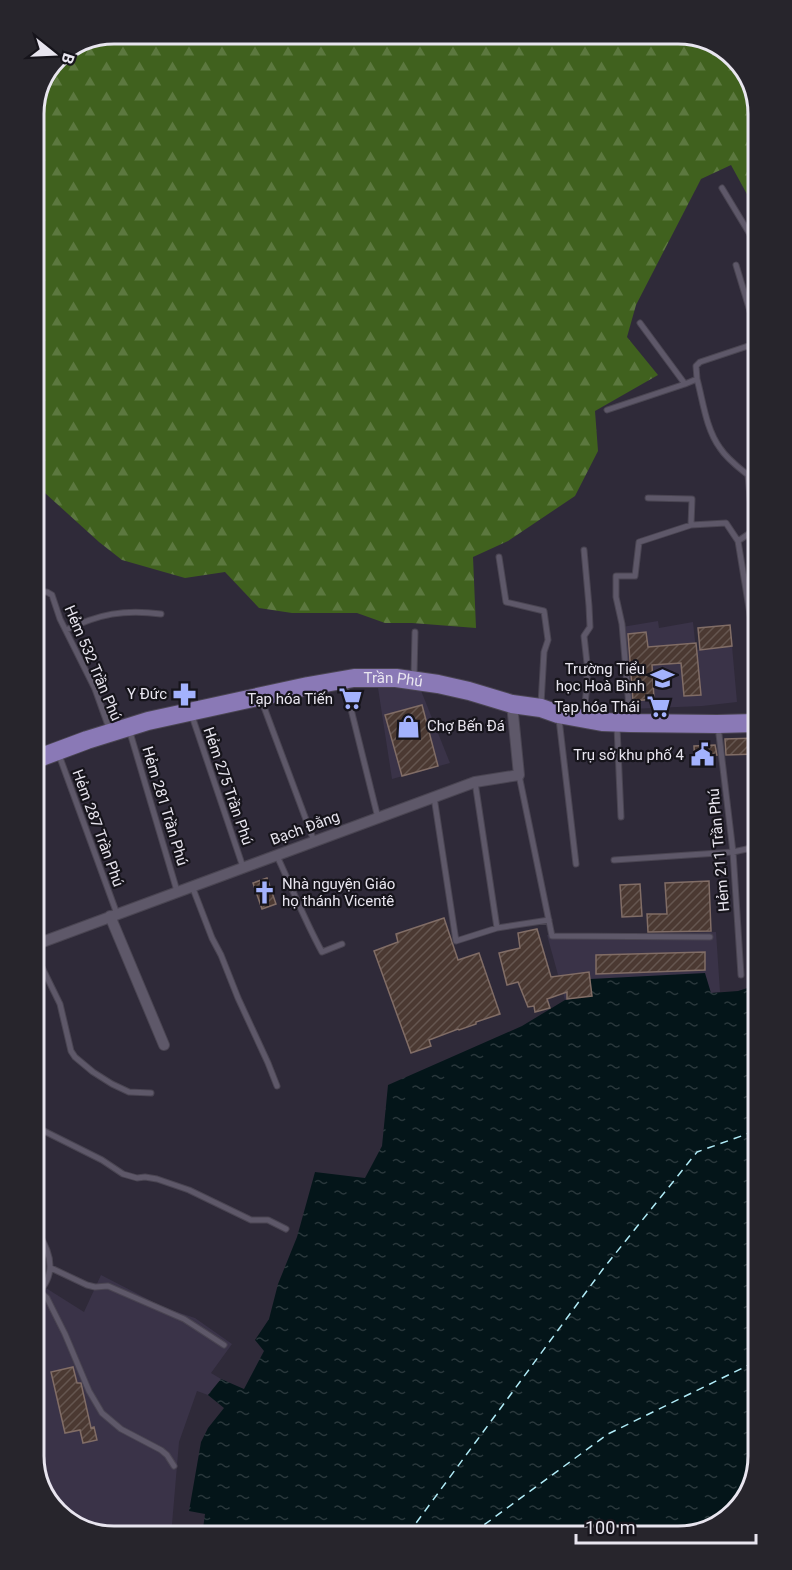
<svg xmlns="http://www.w3.org/2000/svg" width="792" height="1570" font-family="Roboto,sans-serif">
	<style>
		.built { fill: #3a3348 }
		.forest { fill: url(#forest-firs) }
		.water { fill: url(#water-ripples) }
		.lines { fill: none; stroke-linecap: round; stroke-linejoin: round }
		.ferry { stroke: #b0ebf7; stroke-width: 1.5; stroke-dasharray: 8 6; stroke-linecap: butt }
		.building { fill: url(#building-hatch); stroke: #816d66; stroke-width: 1.5 }
		.service-casing { stroke: #4a4552; stroke-width: 7 }
		.minor-casing { stroke: #4a4552; stroke-width: 12 }
		.primary-casing { stroke: #4a4552; stroke-width: 20 }
		.service { stroke: #5e5869; stroke-width: 5 }
		.minor { stroke: #5e5869; stroke-width: 10 }
		.primary { stroke: #8a79b6; stroke-width: 18 }
		.labels { text-anchor: middle; dominant-baseline: central; stroke-width: 4.5; stroke-linejoin: round; paint-order: stroke }
		.street-label { font-size: 15px; fill: #e8e5ef; stroke: #16141b }
		.poi-label { font-size: 15px; fill: #e8e5ef; stroke: #16141b; text-anchor: end }
		.rim { fill: none; stroke: #e8e5ef; stroke-width: 3 }
	</style>
	<defs>
		<pattern id="forest-firs" width="22" height="20" patternUnits="userSpaceOnUse" patternTransform="scale(1.5)"><rect width="22" height="20" fill="#40611e"/><path d="M5 1l3.5 6h-7zM16 11l3.5 6h-7z" fill="#5c783f"/></pattern>
		<pattern id="water-ripples" width="26" height="14" patternUnits="userSpaceOnUse" patternTransform="scale(1.5)"><rect width="26" height="14" fill="#041519"/><path d="M2 4q2-2 4 0t4 0M15 11q2-2 4 0t4 0" fill="none" stroke="#29373b"/></pattern>
		<pattern id="building-hatch" width="6" height="6" patternUnits="userSpaceOnUse" patternTransform="scale(1.5)"><rect width="6" height="6" fill="#4b3932"/><path d="M-1 1l2-2M0 6l6-6M5 7l2-2" fill="none" stroke="#655650"/></pattern>
	</defs>
	<rect width="100%" height="100%" fill="#2f2a39"/>
	<path class="built" d="M658 621 659 628 693 622 696 650 732 646 737 702 702 706 629 709 622 627Z
		M378 688H420L450 763 392 779Z
		M716 932 720 992 711 993 590 979 592 996 565 1000 547 935Z
		M101 1275 165 1308 195 1318 232 1344 211 1373 221 1379 208 1395 197 1391 179 1442 171 1536 108 1537 65 1520 39 1487 38 1283 84 1312Z"/>
	<path class="forest" d="M114 33H684L727 50 753 83 754 207 731 165 701 179 636 305 627 337 658 375 595 411 598 451 575 496 508 541 473 557 476 628 412 623H385L357 613H292L259 608 225 572 185 578 122 560 99 542 35 484 33 109 57 56Z"/>
	<path class="water" d="M705 973 711 993 738 991 757 985 759 1456 745 1501 709 1531 202 1536 205 1514 189 1511 201 1442 208 1428 224 1408 208 1395 221 1379 244 1389 264 1351 255 1340 269 1319 278 1284 297 1237 315 1172 365 1178 382 1146 388 1085 522 1026 565 1000 592 996 590 979Z"/>
	<g class="lines">
		<path class="ferry" d="M473 1533 608 1434 759 1360
			M408 1534 603 1269 697 1152 758 1130"/>
	</g>
	<path class="building" d="M730 625 732 646 700 650 698 628Z
		M646 632 648 647 696 643 701 695 684 696 681 663 652 665 654 699 633 701 628 634Z
		M422 705 438 766 402 776 385 715Z
		M756 738V754L726 755 725 739Z
		M715 745 717 755H710V763L695 764 694 746Z
		M267 878 276 904 262 909 253 883Z
		M709 881 711 931 648 932 647 914H667L665 883Z
		M640 884 642 916 622 917 620 885Z
		M444 918 458 960 479 953 500 1014 476 1022V1024L459 1030 458 1029 429 1040 431 1046 411 1053 374 951 398 942 396 934Z
		M537 929 551 977 589 972 592 996 567 999V992L547 999 550 1008 535 1012 534 1006 528 1007 518 982 507 985 499 953 520 948 518 933Z
		M705 952V970L596 974V955Z
		M73 1367 77 1383H81L91 1428 94 1427 97 1440 83 1443 80 1430 65 1433 51 1372Z"/>
	<g class="lines">
		<defs>
			<path id="service" d="M722 188 754 241
				M736 265 753 321 754 328
				M640 323 685 384 697 379C703 401 706 429 720 448 727 459 738 467 748 475
				M697 379 696 366 700 362 754 344
				M607 410 685 384
				M648 498 692 499 691 525
				M738 541 753 531 748 475 755 466
				M584 550 589 606 590 627 584 636 587 663V685L584 714
				M499 557 506 602 544 611 548 640 544 652 541 704
				M35 592H47L52 595 60 619 95 689 110 731
				M66 630C99 614 124 609 161 614
				M414 676 415 632
				M344 681 378 818
				M261 699 314 841
				M191 713 243 867
				M559 719 576 864
				M630 719 622 624 616 597V576H635L639 542 691 525 726 523 738 541 755 645
				M718 726 733 852 741 975
				M617 727 621 817
				M129 729 177 891
				M59 755 117 914
				M519 775 552 936 710 937
				M475 782 497 928
				M434 797 456 941 497 928 549 920
				M277 856C292 888 305 921 322 952L342 944
				M614 860 733 852 756 847
				M192 886 212 938 221 955 238 998 268 1063 277 1086
				M37 924 44 941
				M37 957 60 1004 71 1051 75 1057 93 1072 112 1084 129 1092 151 1093
				M38 1128 102 1160 123 1174 137 1178 145 1177 157 1179 189 1190 251 1220H268L286 1229
				M38 1233C48 1248 55 1267 45 1284 42 1289 40 1290 38 1296
				M51 1268 87 1285 95 1287 108 1286 184 1319 224 1345
				M38 1292 39 1291 47 1298 65 1334 89 1391 102 1413 121 1429 161 1450 167 1455 174 1466"/>
			<path id="minor" d="M110 916 164 1045
				M37 944 475 782 519 775 512 704"/>
			<g id="primary">
				<path id="s1" d="M36 759 87 740 148 721 308 686 354 678H396L438 684 469 691 512 704 541 708 558 714 602 722 630 723 717 724 756 723"/>
			</g>
		</defs>
		<use href="#service" class="service-casing"/>
		<use href="#minor" class="minor-casing"/>
		<use href="#primary" class="primary-casing"/>
		<use href="#service" class="service"/>
		<use href="#minor" class="minor"/>
		<use href="#primary" class="primary"/>
	</g>
	<defs>
		<symbol id="school-bare" viewBox="-9 -9 18 18"><path d="M0-5L7-2L0 1L-7-2ZM-4 1L0 2.5L4 1V4Q0 6-4 4Z" fill="#a3b2fd" stroke="#16141b" stroke-width="2.5" paint-order="stroke"/></symbol>
		<symbol id="pharmacy-bare" viewBox="-9 -9 18 18"><path d="M-2-6h4v4h4v4h-4v4h-4v-4h-4v-4h4Z" fill="#a3b2fd" stroke="#16141b" stroke-width="2.5" paint-order="stroke"/></symbol>
		<symbol id="supermarket-bare" viewBox="-9 -9 18 18"><path d="M-6-5.5h2.5l.6 2H6L4.5 2H-2.5L-4.4-4H-6ZM-1.5 3.2a1.3 1.3 0 1 0 .1 0ZM3 3.2a1.3 1.3 0 1 0 .1 0Z" fill="#a3b2fd" stroke="#16141b" stroke-width="2.5" paint-order="stroke"/></symbol>
		<symbol id="shop-bare" viewBox="-9 -9 18 18"><path d="M-5-2.5h2.3a2.7 3.5 0 0 1 5.4 0H5L5.5 6h-11ZM-1.5-2.5h3a1.5 2.3 0 0 0-3 0Z" fill="#a3b2fd" stroke="#16141b" stroke-width="2.5" paint-order="stroke"/></symbol>
		<symbol id="civic-bare" viewBox="-9 -9 18 18"><path d="M-.6-6.5H3V-4.5H.6V-3L4-1V1h2V6H-6V1h2V-1L-.6-3ZM-1.2 2.5V6h2.4V2.5Z" fill="#a3b2fd" stroke="#16141b" stroke-width="2.5" paint-order="stroke"/></symbol>
		<symbol id="church-bare" viewBox="-9 -9 18 18"><path d="M-1.2-6h2.4v3.5h3.3v2.4h-3.3V6h-2.4V-.1h-3.3v-2.4h3.3Z" fill="#a3b2fd" stroke="#16141b" stroke-width="2.5" paint-order="stroke"/></symbol>
	</defs>
	<g fill-rule="evenodd">
		<use href="#school-bare" x="646" y="662" width="33" height="33"/>
		<use href="#pharmacy-bare" x="168" y="678" width="33" height="33"/>
		<use href="#supermarket-bare" x="334" y="682" width="33" height="33"/>
		<use href="#supermarket-bare" x="642" y="690" width="33" height="33"/>
		<use href="#shop-bare" x="392" y="710" width="33" height="33"/>
		<use href="#civic-bare" x="686" y="738" width="33" height="33"/>
		<use href="#church-bare" x="248" y="876" width="33" height="33"/>
	</g>
	<g class="labels">
		<g class="street-label">
			<text transform="translate(93 663) rotate(67)">Hẻm 532 Trần Phú</text>
			<text stroke="none"><textPath href="#s1" startOffset="368">Trần Phú</textPath></text>
			<text transform="translate(228 786) rotate(71)">Hẻm 275 Trần Phú</text>
			<text transform="translate(165 806) rotate(73)">Hẻm 281 Trần Phú</text>
			<text transform="translate(98 828) rotate(70)">Hẻm 287 Trần Phú</text>
			<text transform="translate(305 828) rotate(-20)">Bạch Đằng</text>
			<text transform="translate(719 850) rotate(-95)">Hẻm 211 Trần Phú</text>
		</g>
		<g class="poi-label">
			<text x="645" y="669">Trường Tiểu<tspan x="645" dy="17">học Hoà Bình</tspan></text>
			<text x="167" y="694">Y Đức</text>
			<text x="333" y="699">Tạp hóa Tiến</text>
			<text x="640" y="707">Tạp hóa Thái</text>
			<text x="427" y="726" text-anchor="start">Chợ Bến Đá</text>
			<text x="684" y="755">Trụ sở khu phố 4</text>
			<text x="282" y="884" text-anchor="start">Nhà nguyện Giáo<tspan x="282" dy="17">họ thánh Vicentê</tspan></text>
		</g>
	</g>
	<path d="M0 0H792V1570H0ZM114 44H678A70 70 0 0 1 748 114V1456A70 70 0 0 1 678 1526H114A70 70 0 0 1 44 1456V114A70 70 0 0 1 114 44Z" fill="#27252c" fill-rule="evenodd"/>
	<path class="rim" d="M114 44H678A70 70 0 0 1 748 114V1456A70 70 0 0 1 678 1526H114A70 70 0 0 1 44 1456V114A70 70 0 0 1 114 44Z"/>
	<g transform="translate(54 54) rotate(108)" stroke="#16141b" stroke-width="4.5" paint-order="stroke">
	<path d="M0-4.5L10 22L0 15L-10 22Z" fill="#e8e5ef"/>
	<text y="-9" font-size="16" font-weight="bold" text-anchor="middle" fill="#e8e5ef">B</text>
	</g>
	<path d="M576 1534v9h180v-9" fill="none" stroke="#e8e5ef" stroke-width="3"/>
	<text x="585" y="1534" font-size="18" fill="#e8e5ef" stroke="#16141b" stroke-width="4.5" paint-order="stroke">100 m</text>
</svg>
